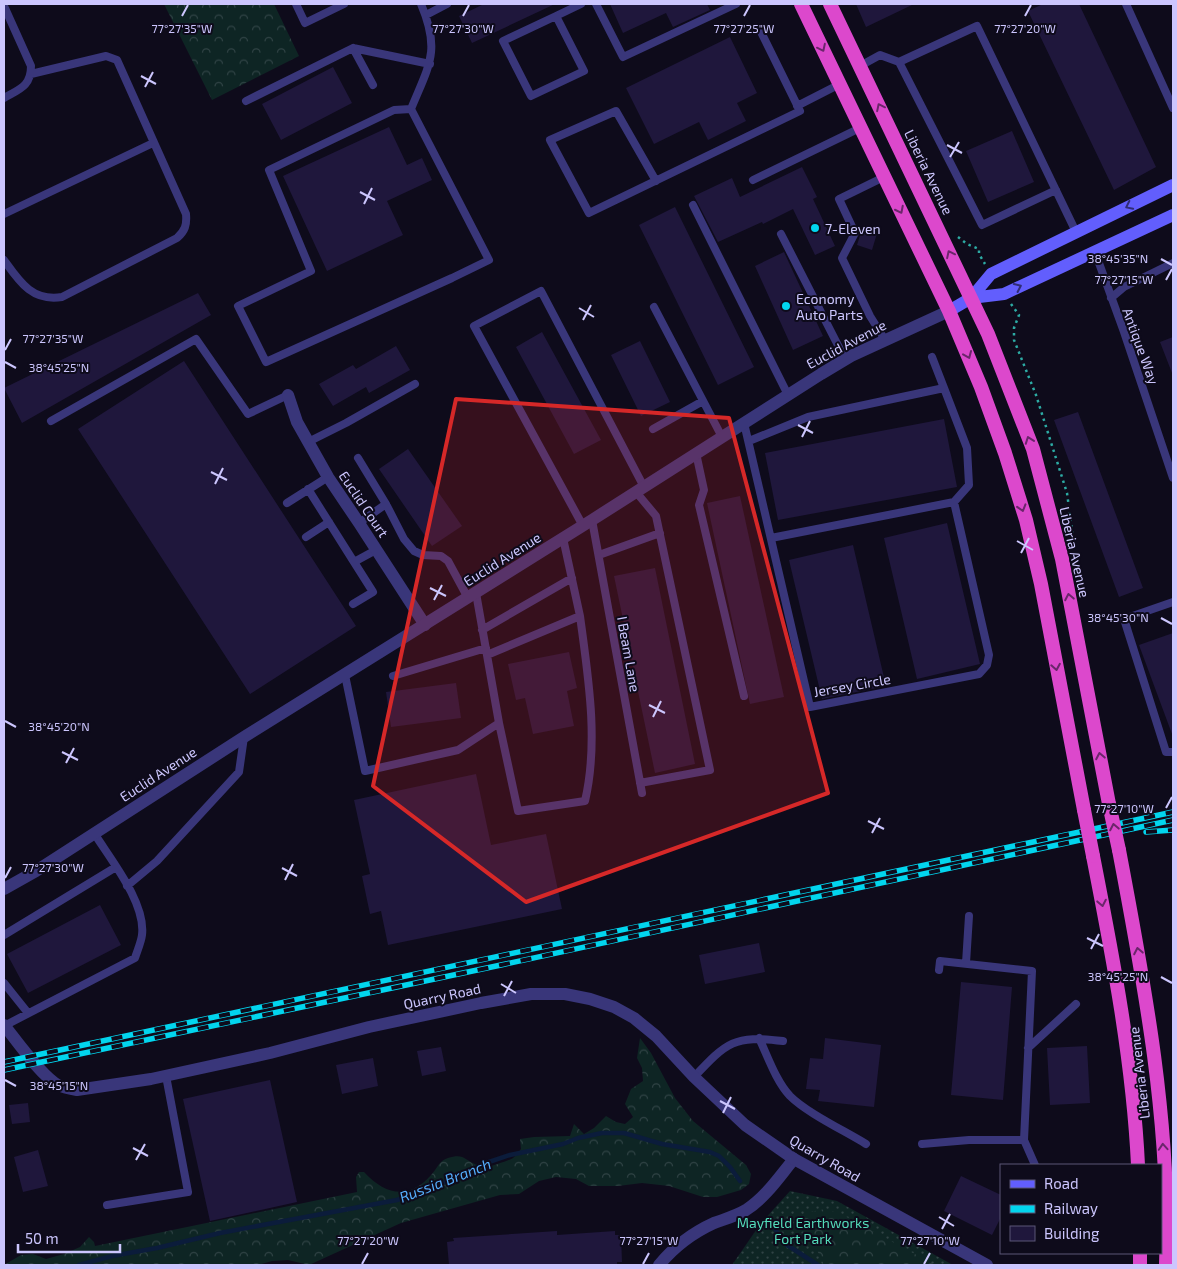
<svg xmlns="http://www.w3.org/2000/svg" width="1177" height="1269" font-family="'Exo 2',sans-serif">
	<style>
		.grass { fill: url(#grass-dots) }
		.forest { fill: url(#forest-crowns) }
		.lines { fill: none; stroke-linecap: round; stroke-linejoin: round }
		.stream { stroke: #0b1c3b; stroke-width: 4.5 }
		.building { fill: #1f173c }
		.path { stroke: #2daba4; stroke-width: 2.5; stroke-dasharray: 2.5 4; stroke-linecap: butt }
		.service { stroke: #39367a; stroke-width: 8 }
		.minor { stroke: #39367a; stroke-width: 12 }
		.tertiary { stroke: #39367a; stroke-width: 12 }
		.secondary { stroke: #625efd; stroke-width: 12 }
		.trunk { stroke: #dc48cc; stroke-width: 14 }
		.rail-casing { stroke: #02d5ee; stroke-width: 5.5 }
		.rail { stroke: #0e0b1b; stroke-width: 4; stroke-dasharray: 11; stroke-linecap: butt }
		.trunk-bridge { stroke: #dc48cc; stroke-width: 14 }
		.oneway { stroke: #6b266b }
		.oneway2 { stroke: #302c75 }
		.marked { fill: #d62828; fill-opacity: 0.2; stroke: #d62828; stroke-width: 4; stroke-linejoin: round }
		.ticks { fill: none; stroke: #ccc6fe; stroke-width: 2 }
		.poi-dot { fill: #02d5ee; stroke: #0e0b1b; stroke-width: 2 }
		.labels { text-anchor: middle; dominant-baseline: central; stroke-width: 4; stroke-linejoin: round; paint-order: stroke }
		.street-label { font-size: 14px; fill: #ccc6fe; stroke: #0e0b1b }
		.poi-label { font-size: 14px; fill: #ccc6fe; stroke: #0e0b1b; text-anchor: start }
		.park-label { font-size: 14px; fill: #54dcbb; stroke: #0e0b1b }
		.water-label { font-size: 15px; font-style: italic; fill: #55aefd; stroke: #0e0b1b }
		.ticks-label { font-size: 12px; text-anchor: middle; fill: #ccc6fe; stroke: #0e0b1b; stroke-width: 4; stroke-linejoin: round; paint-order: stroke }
	</style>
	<defs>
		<pattern id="grass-dots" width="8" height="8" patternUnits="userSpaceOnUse" patternTransform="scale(1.25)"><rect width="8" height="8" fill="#0e2524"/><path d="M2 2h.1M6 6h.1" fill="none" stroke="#304345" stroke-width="1.8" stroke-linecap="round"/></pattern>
		<pattern id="forest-crowns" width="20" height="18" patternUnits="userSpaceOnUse" patternTransform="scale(1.25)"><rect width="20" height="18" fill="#0e2524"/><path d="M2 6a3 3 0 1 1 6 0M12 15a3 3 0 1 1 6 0" fill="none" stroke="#304345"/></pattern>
	</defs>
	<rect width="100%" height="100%" fill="#0e0b1b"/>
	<path class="grass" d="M790 1191 837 1201 953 1265H732L761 1223Z"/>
	<path class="forest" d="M164 4H274L299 56 212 100Z
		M640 1038 651 1053 675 1098 693 1121 746 1165 751 1174 749 1184 741 1190 717 1197H703L669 1186 642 1183 618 1186H589L576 1179 556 1177 539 1181 519 1194 500 1195 401 1223 309 1265 288 1260 272 1261 258 1265H234L231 1264 228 1265H4L21 1255 33 1254 46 1259 64 1254 80 1247 89 1237 94 1242 95 1246 357 1192 356 1177 359 1172H364C386 1196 410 1200 432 1174 438 1167 439 1161 448 1158 464 1153 464 1160 477 1165 479 1166 485 1167 488 1167 491 1166 511 1160 513 1158 516 1156 519 1151 521 1149L520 1139 534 1137 570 1136 574 1124 584 1134 594 1128 606 1116 616 1122 625 1124 633 1117 625 1104 631 1089 643 1081 642 1068 637 1058Z
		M825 1209 841 1214 935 1265H824L802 1218 810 1212Z"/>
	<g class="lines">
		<path class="stream" d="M772 1225 787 1245 818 1265
			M79 1265 112 1256 157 1248 220 1233 397 1200 432 1188 483 1164 510 1155 563 1144 578 1138 602 1133H624L662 1144 710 1152 719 1156 730 1167 740 1181"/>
	</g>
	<path class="building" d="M484 4H555L472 43 459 16Z
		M610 4H707L710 10 673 27 666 13 623 33Z
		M856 4H914L866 27Z
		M1043 4H1079L1156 167 1114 190 1028 11Z
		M730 37 757 93 737 103 746 121 708 140 699 122 654 144 626 88Z
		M333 67 352 103 281 140 262 104Z
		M389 127 407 165 422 158 432 180 387 201 403 235 327 271 283 176Z
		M1012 131 1034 182 988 202 966 151Z
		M802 167 817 197 813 199 835 246 815 255 793 209 763 224 762 222 718 242 694 196 732 178 740 197Z
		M675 207 754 367 718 385 639 225Z
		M863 226 878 230 872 250 857 245Z
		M784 252 823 336 793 350 755 266Z
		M198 293 211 315 22 423 4 388Z
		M542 332 601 440 574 454 516 347Z
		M1173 337V373H1172L1160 342Z
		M640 341 670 402 641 416 611 355Z
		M396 346 410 370 369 393 366 387 333 406 319 384 353 365 356 369Z
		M184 361 356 626 250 694 78 429Z
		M1078 412 1143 588 1119 597 1054 420Z
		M944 419 957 487 778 520 765 453Z
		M408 449 462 526 432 546 379 469Z
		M740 496 784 697 750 704 707 503Z
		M947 523 980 664 917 679 884 538Z
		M853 545 886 686 822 699 789 560Z
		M655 568 695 764 655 773 614 576Z
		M1173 633V734H1172L1139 645Z
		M569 652 577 688 567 691 574 726 533 734 525 698 516 700 508 664Z
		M456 683 461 718 391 727 386 692Z
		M476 774 491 845 546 834 562 909 388 945 381 911 370 914 362 876 370 874 354 800Z
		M100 905 121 945 28 993 7 954Z
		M759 943 765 972 705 984 699 955Z
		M961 982 1012 987 1003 1100 951 1095Z
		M825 1038 881 1045 874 1107 818 1101 820 1090 806 1089 810 1058 823 1059Z
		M1087 1046 1090 1103 1050 1105 1047 1048Z
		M441 1047 446 1071 422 1076 417 1051Z
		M373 1058 378 1086 342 1094 336 1065Z
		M270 1080 297 1202 210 1221 183 1099Z
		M28 1103 30 1122 12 1124 9 1105Z
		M38 1150 48 1186 23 1192 14 1157Z
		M961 1176 1001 1195V1217L992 1235 944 1211Z
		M557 1231V1235L615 1231V1235H621L622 1262H617V1265H449L447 1242 454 1241 453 1238Z"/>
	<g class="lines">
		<path class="path" d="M958 237 967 244 979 249V254L985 264
			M1011 304 1019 315 1014 328V340L1036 395 1067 493 1074 545"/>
		<path class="service" d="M296 4 305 23 344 4
			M596 4 623 57 736 4
			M1126 4 1173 108
			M4 6 31 66C31 86 20 89 4 98
			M426 15 447 4
			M556 16 584 71 531 96 503 41Z
			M556 16 581 4
			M353 48 373 85
			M899 62 982 225 1056 190
			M860 66 880 55 899 62 977 26 1076 232
			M246 101 353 48 430 64
			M797 106 840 84
			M411 109 394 110 269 170 311 271 238 306 266 362 452 278 489 260 411 109C429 65 441 51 421 4
			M884 177 839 199 855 233 842 258 870 316 885 340
			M753 180 860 128
			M656 181 616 111 550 140 589 213 800 111 761 32
			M693 205 788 395
			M4 214 153 143
			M781 234 845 359
			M1095 252 1124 332 1173 478
			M4 260C19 281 32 302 62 297L177 238C185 231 187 225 186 214L117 60 106 56 31 74
			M1111 298 1124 287 1173 263
			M654 307 722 437
			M932 357 944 388
			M51 421 196 339 248 414 288 395
			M744 423 810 707 979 674 987 665 989 655 954 502
			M653 429 703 401
			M749 441 808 417 944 388 967 448 969 485 954 502 771 538
			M308 442 346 423 415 384
			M696 453 704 490 699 505 744 696
			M358 458 386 504 404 539 414 551 423 555 441 556 448 561 468 598
			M308 489 354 562
			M636 492 656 516 710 770 640 783
			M287 503 328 477
			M592 520 642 793
			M359 523 386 504
			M583 526 474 326 541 291 644 487
			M306 537 329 522
			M599 555 660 533
			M1173 602 1124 619 1166 752H1173
			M353 604 373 592 354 562 376 550
			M482 630 572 578
			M487 655 580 616 563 538
			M345 675 365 771 458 750 499 723 476 593
			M393 676 486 648
			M499 723 518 811 585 801C599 741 588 676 580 616
			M127 886 157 861 239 772 244 737
			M4 935 116 867
			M966 963 969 916
			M939 970 940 961 1032 971 1024 1140
			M4 983 28 1013
			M4 1026 135 958C137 951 141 943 142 935 146 903 111 860 94 833
			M759 1038C768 1057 776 1081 790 1096 807 1113 845 1131 866 1144
			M1028 1048 1076 1004
			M694 1077C727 1042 734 1035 783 1041
			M922 1144 969 1140H1024L1035 1165
			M107 1205 188 1192 166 1076"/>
		<path class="minor" d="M288 395 297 422 328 477 359 523 425 625
			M659 1265C674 1247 692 1233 714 1223 725 1219 736 1216 746 1210 766 1197 779 1177 794 1159"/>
		<path class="tertiary" d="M4 889 36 871 244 737 592 520 821 374 851 356 949 311
			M4 1025C16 1040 42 1077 58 1085 64 1088 71 1089 77 1090L151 1079 270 1053 369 1027 481 1003 531 994H565L590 999 614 1007 634 1018 656 1036 694 1077 745 1125 794 1159 987 1265"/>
		<path class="secondary" d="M971 298 1004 294 1173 215
			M949 311 971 298 991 274 1173 185"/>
		<path class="trunk" d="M801 4 949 311 981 387 1005 453 1026 520 1041 584 1084 810
			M830 4 988 334 1033 449 1062 559 1109 804
			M1119 850C1145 987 1171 1125 1166 1265
			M1093 856C1113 958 1133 1061 1138 1165
			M1140 1265V1253"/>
		<defs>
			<path id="rail" d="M1146 832 1173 830
				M4 1062 1173 812
				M4 1070 501 965 1173 820"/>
		</defs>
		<use href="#rail" class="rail-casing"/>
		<use href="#rail" class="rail"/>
		<path class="trunk-bridge" d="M1109 804 1119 850
			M1084 810 1093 856"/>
	</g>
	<defs><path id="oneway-chevron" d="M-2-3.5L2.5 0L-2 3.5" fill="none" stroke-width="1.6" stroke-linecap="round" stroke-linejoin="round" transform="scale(1.25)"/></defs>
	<g class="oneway">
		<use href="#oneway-chevron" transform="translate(822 48) rotate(64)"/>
		<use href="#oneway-chevron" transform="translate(880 107) rotate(-116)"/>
		<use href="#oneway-chevron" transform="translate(900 210) rotate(63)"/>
		<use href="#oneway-chevron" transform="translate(950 254) rotate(-116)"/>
		<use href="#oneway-chevron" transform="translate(968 355) rotate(67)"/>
		<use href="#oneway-chevron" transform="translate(1029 440) rotate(-110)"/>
		<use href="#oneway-chevron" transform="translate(1022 508) rotate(73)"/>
		<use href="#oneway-chevron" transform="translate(1069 597) rotate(-101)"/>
		<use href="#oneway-chevron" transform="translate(1056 667) rotate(80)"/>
		<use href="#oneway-chevron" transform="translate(1100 756) rotate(-101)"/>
		<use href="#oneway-chevron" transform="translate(1114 827) rotate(-101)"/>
		<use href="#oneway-chevron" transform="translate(1102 903) rotate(79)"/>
		<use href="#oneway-chevron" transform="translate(1138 951) rotate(-101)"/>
		<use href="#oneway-chevron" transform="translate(1163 1147) rotate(-94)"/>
	</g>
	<g class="oneway2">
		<use href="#oneway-chevron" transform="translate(1129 206) rotate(154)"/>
		<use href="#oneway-chevron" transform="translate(1018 287) rotate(-25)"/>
	</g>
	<path class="marked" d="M456 399 729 418 828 793 526 902 373 786Z"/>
	<path class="ticks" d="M182 16 188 5M463 16 469 5M744 16 750 5M1025 16 1031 5M141 76 156 84M145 87 153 72M947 145 962 153M950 157 959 142M360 192 375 200M364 204 372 188M1161 259 1172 265M1166 280 1172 269M579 308 594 317M583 320 591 305M5 350 11 339M5 362 16 368M798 425 813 433M802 437 810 421M211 472 227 480M215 484 223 468M1017 541 1033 550M1021 553 1029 538M430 588 446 596M434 600 442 585M1161 618 1172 624M649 705 665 713M653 717 661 701M5 721 16 727M62 752 78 760M66 763 74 748M1166 808 1172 797M868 821 884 829M872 833 880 818M282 868 297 876M5 878 11 867M285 880 293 864M1087 938 1103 946M1091 949 1099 934M1161 977 1172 983M501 984 516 993M504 996 512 981M5 1080 16 1086M720 1101 735 1109M723 1113 731 1097M133 1148 148 1156M136 1160 145 1144M939 1217 954 1226M942 1229 950 1214M362 1264 368 1253M643 1264 649 1253M924 1264 930 1253"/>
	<g class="poi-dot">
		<circle cx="815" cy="228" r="5"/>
		<circle cx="786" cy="306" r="5"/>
	</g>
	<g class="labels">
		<g class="street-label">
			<text transform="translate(929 172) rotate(64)">Liberia Avenue</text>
			<text transform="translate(846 344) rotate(-28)">Euclid Avenue</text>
			<text transform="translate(1141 346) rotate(70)">Antique Way</text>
			<text transform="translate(364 504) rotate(56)">Euclid Court</text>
			<text transform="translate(1075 552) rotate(77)">Liberia Avenue</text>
			<text transform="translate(502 559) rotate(-32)">Euclid Avenue</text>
			<text transform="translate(629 654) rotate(80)">I Beam Lane</text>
			<text transform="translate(852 685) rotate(-10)">Jersey Circle</text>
			<text transform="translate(158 774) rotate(-33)">Euclid Avenue</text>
			<text transform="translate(442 996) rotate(-12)">Quarry Road</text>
			<text transform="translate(1139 1073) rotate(-97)">Liberia Avenue</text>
			<text transform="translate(825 1158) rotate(30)">Quarry Road</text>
		</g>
		<g class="poi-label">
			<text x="825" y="228">7-Eleven</text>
			<text x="796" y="298">Economy<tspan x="796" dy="16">Auto Parts</tspan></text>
		</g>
		<g class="park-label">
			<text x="803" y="1222">Mayfield Earthworks<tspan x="803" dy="16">Fort Park</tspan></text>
		</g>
		<g class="water-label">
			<text transform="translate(445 1180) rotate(-21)">Russia Branch</text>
		</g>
	</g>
	<g class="ticks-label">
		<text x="182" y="33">77°27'35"W</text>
		<text x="463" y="33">77°27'30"W</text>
		<text x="744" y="33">77°27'25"W</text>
		<text x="1025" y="33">77°27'20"W</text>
		<text x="1118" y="263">38°45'35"N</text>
		<text x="1124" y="284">77°27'15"W</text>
		<text x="53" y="343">77°27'35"W</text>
		<text x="59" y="372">38°45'25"N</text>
		<text x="1118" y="622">38°45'30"N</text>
		<text x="59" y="731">38°45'20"N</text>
		<text x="1124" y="813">77°27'10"W</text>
		<text x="53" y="872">77°27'30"W</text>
		<text x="1118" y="981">38°45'25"N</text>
		<text x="59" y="1090">38°45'15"N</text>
		<text x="368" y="1245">77°27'20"W</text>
		<text x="649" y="1245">77°27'15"W</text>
		<text x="930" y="1245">77°27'10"W</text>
	</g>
	<rect width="1177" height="1269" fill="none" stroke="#ccc6fe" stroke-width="10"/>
	<rect x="1000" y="1164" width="162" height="90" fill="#0e0b1b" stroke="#5a5676"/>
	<rect x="1010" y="1180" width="25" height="8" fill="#625efd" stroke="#5a5676"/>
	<text x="1044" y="1189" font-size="15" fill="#ccc6fe">Road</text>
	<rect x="1010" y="1205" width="25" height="8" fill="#02d5ee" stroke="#5a5676"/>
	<text x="1044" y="1214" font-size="15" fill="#ccc6fe">Railway</text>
	<rect x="1010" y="1226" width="25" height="15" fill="#1f173c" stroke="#5a5676"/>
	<text x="1044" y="1239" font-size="15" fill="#ccc6fe">Building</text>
	<path d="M18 1244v8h102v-8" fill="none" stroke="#ccc6fe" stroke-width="2.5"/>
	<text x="25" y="1244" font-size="15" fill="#ccc6fe" stroke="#0e0b1b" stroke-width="4" paint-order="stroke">50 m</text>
</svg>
